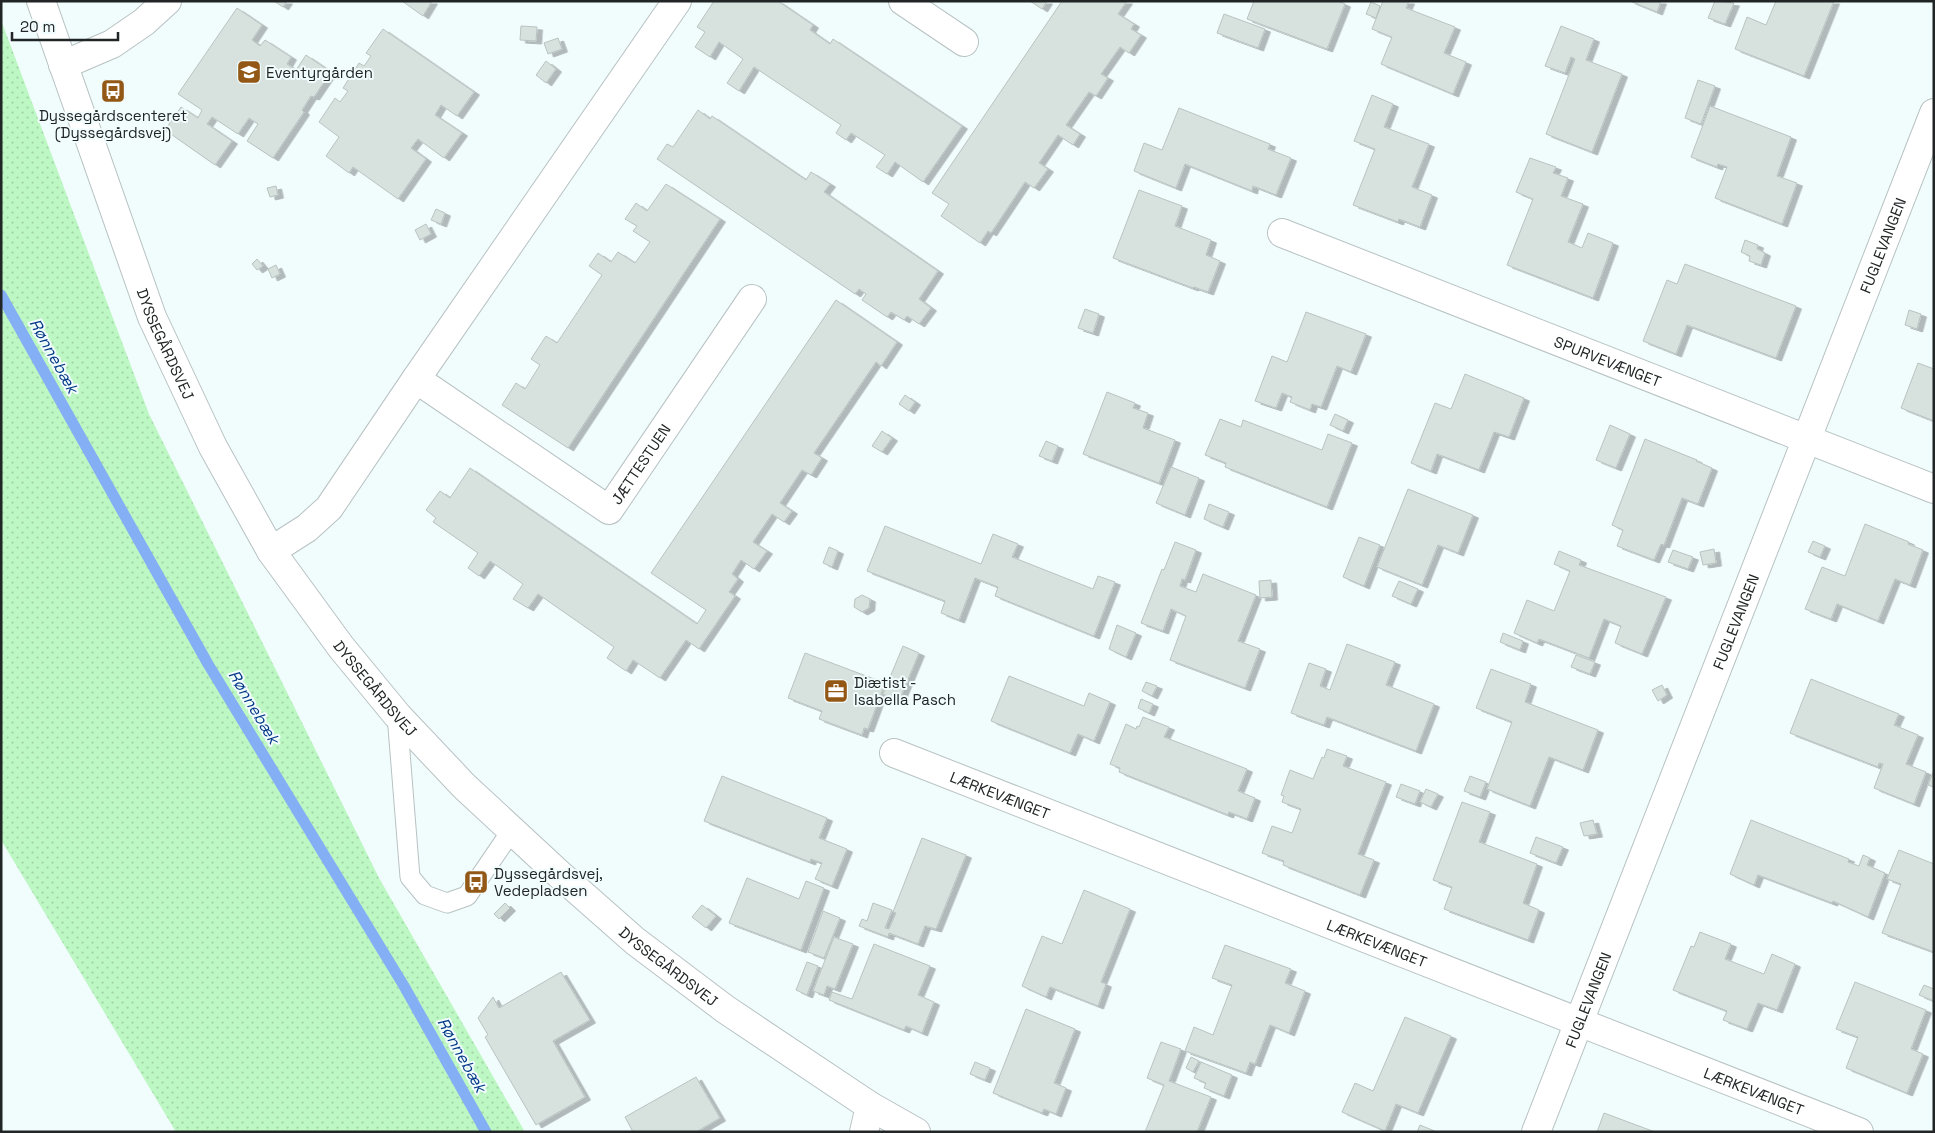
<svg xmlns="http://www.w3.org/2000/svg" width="1935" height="1133" font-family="'Space Grotesk',sans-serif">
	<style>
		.park { fill: url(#park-dots) }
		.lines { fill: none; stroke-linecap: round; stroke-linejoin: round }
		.stream { stroke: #85aff5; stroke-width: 11 }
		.building { fill: #d7e2de; stroke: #b9c3c0; filter: url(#shadow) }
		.lane-casing { stroke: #b8c2c3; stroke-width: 21 }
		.street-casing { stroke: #b8c2c3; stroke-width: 30 }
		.secondary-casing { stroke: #b8c2c3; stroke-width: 30 }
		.lane { stroke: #fff; stroke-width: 19 }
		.street { stroke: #fff; stroke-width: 28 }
		.secondary { stroke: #fff; stroke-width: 28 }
		.labels { text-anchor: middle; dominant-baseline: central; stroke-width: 4; stroke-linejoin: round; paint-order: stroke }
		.poi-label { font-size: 15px; fill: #212525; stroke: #f1fcfd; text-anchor: start }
		.street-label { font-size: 15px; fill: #212525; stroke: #f1fcfd }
		.water-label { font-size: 16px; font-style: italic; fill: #033786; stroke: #f1fcfd }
	</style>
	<defs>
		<pattern id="park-dots" width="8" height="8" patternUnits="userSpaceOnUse" patternTransform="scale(1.25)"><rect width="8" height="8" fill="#bdf7c3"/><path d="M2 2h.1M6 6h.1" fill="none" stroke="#a2d4a7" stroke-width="1.8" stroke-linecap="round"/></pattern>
		<filter id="shadow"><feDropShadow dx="5.5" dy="3" stdDeviation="0" flood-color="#0004"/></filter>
	</defs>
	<rect width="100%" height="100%" fill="#f1fcfd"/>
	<path class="park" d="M1 20 149 414 379 878 525 1132H176L1 840Z"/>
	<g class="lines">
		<path class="stream" d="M1 295 208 664 404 986 486 1132"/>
	</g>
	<path class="building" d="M274 1H287L283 7Z
		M402 1H432L423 16Z
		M714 1H778L813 25 810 30 830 44 833 39 962 126 923 182 895 162 887 174 876 167 885 155 851 133 846 140 836 133 841 125 754 67 739 91 727 83 743 59 719 42 710 57 695 47 705 32 697 27Z
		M1030 1H1047L1042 9Z
		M1062 1H1127L1118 14 1134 24 1131 29 1141 35 1129 53 1120 47 1101 74 1108 78 1096 96 1089 92 1066 125 1080 134 1073 145 1058 135 1039 163 1048 169 1034 188 1025 182 991 233 988 231 980 243 941 216 949 204 932 193Z
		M1254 1H1338L1345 4 1327 49 1247 19Z
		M1383 1H1409L1406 8 1455 27 1444 53 1466 62 1453 94 1381 64 1392 37 1372 29Z
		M1630 1H1661L1657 12Z
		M1715 1 1734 3 1725 24 1708 18Z
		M1776 1H1834L1804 76 1735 49 1747 17 1766 25Z
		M1371 2 1380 6 1376 18 1366 14Z
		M237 8 262 25 252 40 260 46 265 40 291 57 287 64 296 70 306 55 331 72 314 97 311 96 302 110 304 112 273 158 247 141 258 124 249 118 238 134 212 117 207 124 232 141 215 165 165 130 181 107 198 118 202 110 178 94Z
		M1224 14 1265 29 1258 48 1217 33Z
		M521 26 537 27 536 41 520 40Z
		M1561 26 1594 39 1586 60 1622 74 1592 152 1546 134 1575 59 1571 57 1565 73 1545 66Z
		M383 29 474 92 457 116 441 105 435 115 462 133 444 158 418 139 411 148 426 159 398 199 353 167 349 173 326 156 339 137 319 122 335 98 340 102 348 91 343 88 359 63 364 66 371 56 366 53Z
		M558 38 562 49 548 54 544 43Z
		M546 61 556 69 546 83 536 75Z
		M1698 80 1715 86 1701 124 1685 118Z
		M1372 95 1393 104 1384 127 1429 144 1412 187 1432 195 1420 227 1399 219 1398 222 1353 205 1375 149 1354 141Z
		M1710 106 1791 137 1777 176 1797 183 1782 224 1715 198 1727 167 1718 164 1717 167 1691 157Z
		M1179 108 1270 144 1268 149 1291 158 1276 195 1253 186 1252 191 1185 164 1176 188 1134 171 1144 143 1162 150Z
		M698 110 710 119 712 116 806 180 811 172 830 184 824 192 938 271 919 299 931 308 919 324 907 316 904 320 891 312 887 317 862 300 866 294 859 289 855 294 657 159 667 144 673 147Z
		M1530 158 1556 167 1553 173 1568 178 1561 196 1583 204 1568 242 1582 248 1588 233 1613 243 1593 298 1507 265 1533 199 1516 192Z
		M666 184 720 219 568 448 502 405 516 383 525 389 540 365 531 359 546 336 557 343 602 275 589 266 598 253 611 262 618 252 635 263 650 242 633 231 637 226 625 219 636 203 647 211Z
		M276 186 278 195 270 197 267 188Z
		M1139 190 1182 206 1175 226 1211 240 1206 255 1220 261 1208 292 1194 287 1193 288 1113 258Z
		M436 209 445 213 441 224 431 220Z
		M426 224 431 234 420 240 415 230Z
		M1745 240 1758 245 1757 249 1765 253 1761 265 1749 261 1750 256 1741 252Z
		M257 259 263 266 257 270 252 264Z
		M1685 264 1796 306 1776 358 1687 325 1676 354 1643 341 1667 280 1677 284Z
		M276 265 280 274 272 278 268 269Z
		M836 300 897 342 881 366 876 362 814 453 822 458 811 475 802 470 780 503 792 511 784 522 772 514 753 542 767 551 754 569 741 560 732 574 738 579 729 592 735 596 699 649 686 640 660 678 633 660 626 671 607 658 614 647 538 594 528 608 513 599 523 584 490 561 479 576 468 568 478 553 433 522 436 518 426 510 440 491 450 498 470 468 697 624 706 610 651 573Z
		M1085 309 1099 314 1093 333 1078 328Z
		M1909 310 1921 314 1917 329 1905 325Z
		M1306 312 1366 334 1351 372 1337 366 1321 407 1312 404 1310 410 1290 402 1292 397 1282 393 1276 408 1255 401 1272 356 1287 362Z
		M1918 363 1934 369V421L1901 408Z
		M1465 374 1524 398 1509 437 1494 432 1479 470 1437 454 1431 471 1411 463 1435 403 1451 409Z
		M1107 392 1135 403 1133 408 1148 413 1143 428 1175 440 1159 483 1083 454Z
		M905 395 915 402 909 411 899 404Z
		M1335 414 1348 420 1343 431 1330 425Z
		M1220 419 1241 427 1243 420 1322 450 1328 434 1352 443 1327 507 1225 467 1226 463 1205 455Z
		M1610 425 1630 434 1616 468 1596 460Z
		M882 431 892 438 882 452 872 446Z
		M1645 439 1697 460 1696 461 1712 468 1698 504 1682 498 1664 545 1661 544 1654 560 1617 546 1623 530 1612 525Z
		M1046 441 1058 446 1052 461 1039 456Z
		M1171 467 1199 478 1185 515 1156 503Z
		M1408 489 1473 515 1458 553 1438 545 1422 585 1377 567Z
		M1209 504 1229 512 1223 527 1204 519Z
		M1865 524 1909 542 1908 544 1923 550 1910 585 1895 579 1878 621 1837 604 1831 619 1805 609 1822 567 1845 576Z
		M885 526 981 564 993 534 1018 544 1012 557 1093 589 1098 576 1115 582 1094 636 995 596 998 587 975 578 959 620 941 613 945 601 867 571Z
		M1359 537 1380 545 1364 586 1343 577Z
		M1813 541 1825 546 1820 557 1808 552Z
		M1175 542 1196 550 1185 580 1182 579 1180 586 1196 592 1203 574 1256 595 1238 641 1260 649 1245 688 1170 660 1186 616 1171 609 1163 631 1141 623 1162 569 1164 570Z
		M829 547 838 551 832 567 823 563Z
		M1714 549 1716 563 1703 565 1700 552Z
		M1673 550 1693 557 1688 569 1668 562Z
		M1559 551 1581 560 1579 565 1666 597 1642 654 1615 643 1621 626 1604 619 1589 658 1539 639 1537 643 1514 633 1527 600 1554 611 1570 571 1554 564Z
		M1271 580 1272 597 1260 598 1259 581Z
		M1399 581 1418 589 1411 604 1392 596Z
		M862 595 870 599 869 608 862 612 854 607 855 599Z
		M1117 625 1136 633 1126 657 1109 649Z
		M1503 633 1523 641 1520 650 1500 642Z
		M1347 644 1395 662 1386 685 1434 704 1416 751 1327 717 1324 725 1291 713 1309 663 1326 669 1320 686 1330 690Z
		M903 646 919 653 899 701 883 694Z
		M805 653 885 683 868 729 864 728 862 735 819 719 822 711 788 698Z
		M1576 655 1595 662 1590 674 1571 667Z
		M1491 669 1531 684 1525 702 1598 730 1583 770 1549 757 1530 806 1487 789 1512 722 1476 708Z
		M1009 676 1084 706 1089 693 1110 702 1094 741 1078 734 1070 753 991 721Z
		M1811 679 1899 714 1894 725 1918 735 1906 764 1926 772 1914 804 1874 788 1883 764 1879 763 1878 767 1790 733Z
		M1146 682 1157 686 1152 696 1142 691Z
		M1662 685 1667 695 1658 701 1652 690Z
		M1141 699 1153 704 1149 713 1138 708Z
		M1143 717 1169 727 1164 737 1247 769 1238 791 1255 798 1247 819 1229 812 1228 815 1119 772 1120 768 1110 764 1126 724 1136 729 1137 726 1139 727Z
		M1327 749 1347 756 1343 766 1386 782 1358 854 1374 860 1360 895 1283 865 1284 861 1262 853 1272 826 1292 833 1301 809 1282 802 1284 796 1281 795 1290 770 1313 779 1322 757 1324 758Z
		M1934 770V787L1928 785Z
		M722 776 827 818 819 838 847 849 832 886 815 879 822 863 811 859 810 862 704 821Z
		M1470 776 1486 782 1480 797 1464 791Z
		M1401 784 1420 791 1415 804 1396 797Z
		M1426 789 1438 794 1431 807 1420 802Z
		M1462 802 1490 812 1479 842 1537 864 1523 903 1539 910 1528 940 1444 909 1452 887 1433 880Z
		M1593 820 1597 834 1584 836 1580 823Z
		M1751 820 1849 859 1848 862 1859 866 1863 855 1870 858 1867 865 1885 873 1868 917 1833 901 1832 903 1758 875 1754 885 1730 874Z
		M1536 837 1563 847 1556 863 1530 853Z
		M922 838 966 855 936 929 925 926 918 944 889 933 888 937 859 926 862 919 867 921 873 903 892 910 885 928 889 929 896 913 893 912Z
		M1899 850 1934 864V952L1882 933 1901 884 1887 879Z
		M747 878 799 899 806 881 824 888 801 950 729 923Z
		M1084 890 1130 909 1101 982 1106 984 1098 1006 1050 987 1046 997 1022 986 1042 936 1062 944Z
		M505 903 510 908 499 919 494 914Z
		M702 905 716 916 706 928 692 917Z
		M823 911 840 918 824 958 808 952Z
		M1700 932 1731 944 1725 959 1764 974 1772 954 1795 964 1777 1010 1758 1003 1747 1029 1723 1020 1727 1011 1673 990 1691 946 1694 947Z
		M834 937 853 944 835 989 827 986 824 995 813 991Z
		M874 944 930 966 918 995 934 1002 922 1033 906 1026 904 1030 829 1000 832 992 852 999Z
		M1225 945 1291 969 1285 983 1305 991 1289 1033 1270 1025 1255 1064 1250 1062 1246 1073 1185 1051 1194 1027 1213 1035 1232 985 1212 978Z
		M807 962 818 966 807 995 796 990Z
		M561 972 590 1020 553 1041 585 1097 536 1125 485 1037 488 1035 478 1018 493 997 499 1008Z
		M1855 982 1926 1010 1911 1049 1923 1054 1907 1093 1846 1068 1858 1037 1836 1029Z
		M1924 985 1934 989V1001L1919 995Z
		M1026 1009 1075 1029 1054 1083 1066 1088 1056 1114 1044 1109 1042 1113 993 1093Z
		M1405 1017 1451 1036 1418 1113 1396 1104 1385 1131 1342 1112 1355 1083 1373 1091Z
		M1161 1042 1181 1049 1169 1081 1211 1097 1197 1132H1145L1164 1085 1147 1078Z
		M1191 1057 1199 1061 1193 1072 1186 1068Z
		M975 1062 990 1068 985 1080 970 1074Z
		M1201 1062 1232 1075 1224 1096 1204 1088 1206 1083 1194 1078Z
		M696 1077 720 1118 696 1132H633L625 1117Z
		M1604 1113 1655 1132H1597Z
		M1420 1125 1437 1132H1417Z"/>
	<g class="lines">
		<defs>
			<path id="lane" d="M397 715 410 877 425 895 447 903 467 896 512 830"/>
			<g id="street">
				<path d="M903 1 964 42"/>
				<path d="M63 65 112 44 144 22 167 1"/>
				<path id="s1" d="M1282 233 1934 489"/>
				<path id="s2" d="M416 379 609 510 752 299"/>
				<path d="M271 551 307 528 329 508 416 379 677 1"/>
				<path id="s3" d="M894 753 1859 1132"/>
				<path d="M864 1132 870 1106"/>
				<path id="s4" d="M1536 1132 1934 113"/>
			</g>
			<g id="secondary">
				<path id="s5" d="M41 1 152 317 213 447 271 551 341 647 397 715 464 786 559 874 635 941 725 1009 870 1106 916 1132"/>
			</g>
		</defs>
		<use href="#lane" class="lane-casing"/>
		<use href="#street" class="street-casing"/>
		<use href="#secondary" class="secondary-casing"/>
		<use href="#lane" class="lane"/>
		<use href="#street" class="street"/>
		<use href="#secondary" class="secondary"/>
	</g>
	<defs>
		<symbol id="school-square" viewBox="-11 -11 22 22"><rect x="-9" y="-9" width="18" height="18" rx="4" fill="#935816" stroke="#f1fcfd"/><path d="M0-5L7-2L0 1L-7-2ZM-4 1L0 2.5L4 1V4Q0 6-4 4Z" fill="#fff"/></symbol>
		<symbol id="bus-square" viewBox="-11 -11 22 22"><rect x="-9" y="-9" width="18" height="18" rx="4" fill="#935816" stroke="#f1fcfd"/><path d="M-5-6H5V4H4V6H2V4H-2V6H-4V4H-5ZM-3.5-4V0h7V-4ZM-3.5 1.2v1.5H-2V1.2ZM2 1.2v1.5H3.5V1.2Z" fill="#fff"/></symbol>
		<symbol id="office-square" viewBox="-11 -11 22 22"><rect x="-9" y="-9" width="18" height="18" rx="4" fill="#935816" stroke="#f1fcfd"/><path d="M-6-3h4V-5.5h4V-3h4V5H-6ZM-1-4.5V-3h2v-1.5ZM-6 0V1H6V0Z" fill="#fff"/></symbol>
	</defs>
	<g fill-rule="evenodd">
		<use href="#school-square" x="235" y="58" width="28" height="28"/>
		<use href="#bus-square" x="99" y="77" width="28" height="28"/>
		<use href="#office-square" x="822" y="677" width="28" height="28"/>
		<use href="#bus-square" x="462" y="868" width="28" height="28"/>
	</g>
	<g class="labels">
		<g class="poi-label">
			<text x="266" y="72">Eventyrgården</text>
			<text x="113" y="115" text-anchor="middle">Dyssegårdscenteret<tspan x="113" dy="17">(Dyssegårdsvej)</tspan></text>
			<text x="854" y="682">Diætist -<tspan x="854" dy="17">Isabella Pasch</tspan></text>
			<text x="494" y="873">Dyssegårdsvej,<tspan x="494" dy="17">Vedepladsen</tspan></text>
		</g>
		<g class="street-label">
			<text stroke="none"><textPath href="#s4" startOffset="952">FUGLEVANGEN</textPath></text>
			<text stroke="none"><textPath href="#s5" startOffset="365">DYSSEGÅRDSVEJ</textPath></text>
			<text stroke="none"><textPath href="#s1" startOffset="350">SPURVEVÆNGET</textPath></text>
			<text stroke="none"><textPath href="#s2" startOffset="289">JÆTTESTUEN</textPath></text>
			<text stroke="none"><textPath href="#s4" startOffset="548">FUGLEVANGEN</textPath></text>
			<text stroke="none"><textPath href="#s5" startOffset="770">DYSSEGÅRDSVEJ</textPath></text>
			<text stroke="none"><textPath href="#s3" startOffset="114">LÆRKEVÆNGET</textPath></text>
			<text stroke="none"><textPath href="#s3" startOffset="519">LÆRKEVÆNGET</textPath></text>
			<text stroke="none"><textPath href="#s5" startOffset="1175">DYSSEGÅRDSVEJ</textPath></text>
			<text stroke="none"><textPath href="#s4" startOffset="142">FUGLEVANGEN</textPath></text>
			<text stroke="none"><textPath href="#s3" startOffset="924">LÆRKEVÆNGET</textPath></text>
		</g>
		<g class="water-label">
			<text transform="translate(54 356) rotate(61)">Rønnebæk</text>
			<text transform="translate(254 707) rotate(59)">Rønnebæk</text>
			<text transform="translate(462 1055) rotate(61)">Rønnebæk</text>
		</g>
	</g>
	<rect width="1935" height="1133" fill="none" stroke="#212525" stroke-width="5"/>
	<path d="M12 32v8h106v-8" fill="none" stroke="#212525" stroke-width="2.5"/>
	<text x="20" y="32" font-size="15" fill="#212525" stroke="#f1fcfd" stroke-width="4" paint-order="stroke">20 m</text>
</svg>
